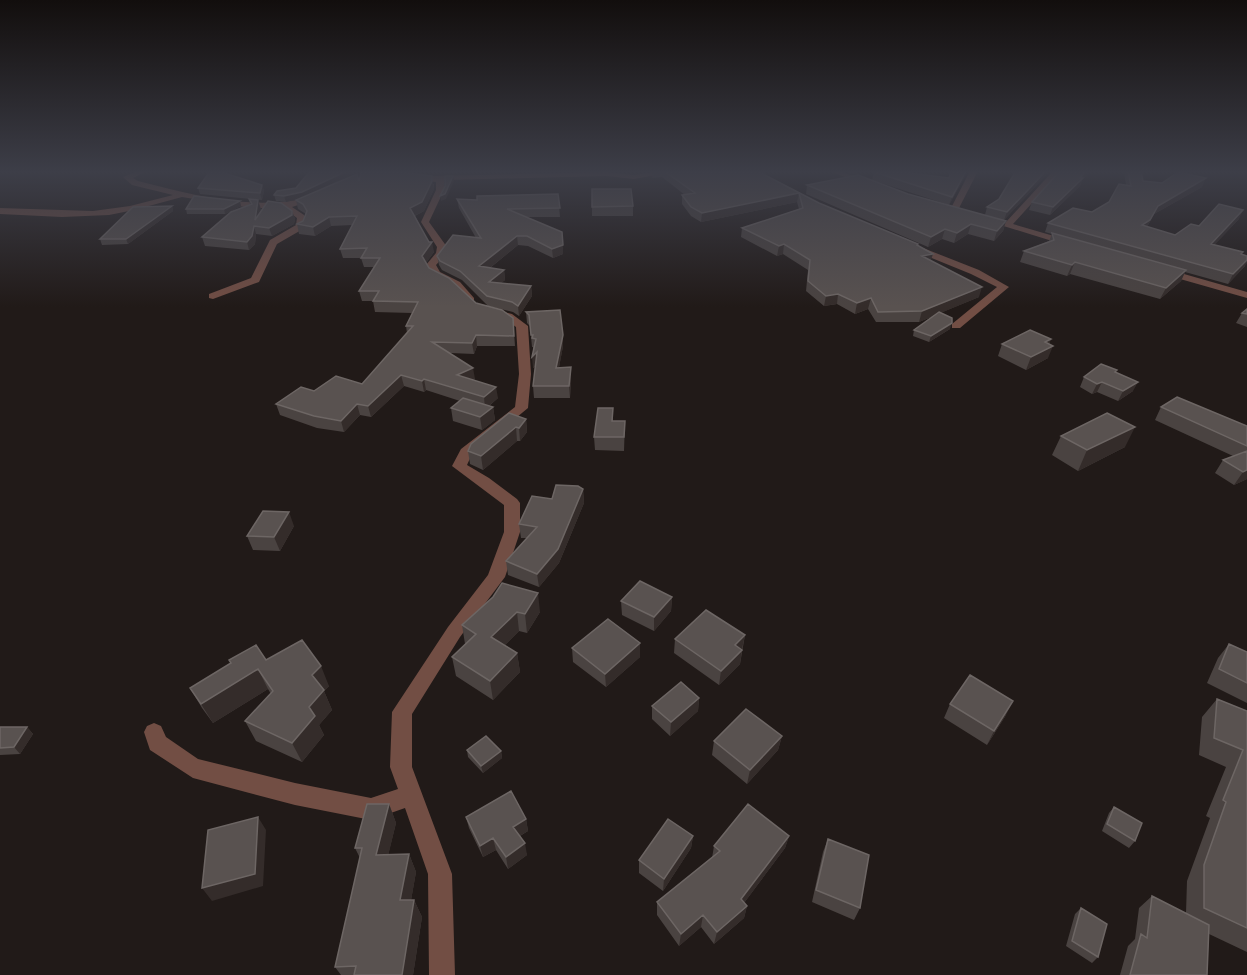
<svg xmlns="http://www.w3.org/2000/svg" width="1247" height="975" font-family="Mulish,sans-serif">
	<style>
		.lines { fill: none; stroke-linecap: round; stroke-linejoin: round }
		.minor { fill: #724e44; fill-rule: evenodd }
		.wall { fill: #4a4341 }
		.shaded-wall { fill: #342c2a }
		.building { fill: #595250; stroke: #6d6664; stroke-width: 1.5 }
	</style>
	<rect width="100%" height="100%" fill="#211a18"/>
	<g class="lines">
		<path class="minor" d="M137 171H147L133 178 138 181C198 196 254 212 316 196L320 198 292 207 304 215 307 221 303 229 277 244 259 282 213 299 209 298V294L251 278 270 240 296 225 297 218 283 208H251L182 197 134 210 109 215 62 217 0 214V208L93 211 130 206 173 195 132 185 123 177Z
			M660 171H677L634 179 606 176 444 180V190L429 222 447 247 446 254 436 265 440 272 460 282 474 298V302H466L452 286 432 276 426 265 436 253 437 247 421 222 436 190V182L409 178V174L431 176 606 172 634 175Z
			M830 171H840L871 183 864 185Z
			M970 171H978L958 210 951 212 950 210Z
			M1053 171H1061L1013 224 1071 241V245H1065L981 219 985 216 1006 222Z
			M912 246H918L979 270 1009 287 960 328H952V324L997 287 971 274 912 250Z
			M1163 268 1247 292V298L1159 273V269Z
			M496 310 512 314 528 326 531 374 528 408 472 454 467 465 489 478 517 499 520 503V532L505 577 460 637 412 714V767L452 874 455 975H429L428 874 405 808 371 820 295 805 193 778 150 750 144 732 147 726 154 723 161 726 166 737 198 759 295 783 371 798 398 789 390 767 392 712 448 627 488 575 504 532V505L452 466 461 449 515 407 519 374 516 327 504 318 492 315 491 313Z"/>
	</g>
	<path class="wall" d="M372 171H458L457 173 394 171 434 184V189L424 211 415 216 434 252 426 263 429 268 476 303 513 318 515 346H477L474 354 450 353 475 379 473 380 498 398 489 406 493 407 495 420 482 430 453 421 451 408 460 401 426 390 424 392 404 386 371 417 360 415 344 432 317 428 280 415 276 404 314 391 362 384 407 333 406 326 412 313 375 312 373 301H362L359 291 374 267H364L361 258H343L340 249 352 225 331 226 315 236 299 234 297 224 303 221 306 214 298 209 296 200 298 199 286 202 276 201 274 195 296 188 356 172 331 185 359 181Z
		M646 171H767H759L819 203 918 244V245L931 261 979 297 940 313 950 329 929 342 913 336 914 330 936 315 919 322H876L868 309 855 314 837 304 824 306 806 291 808 270 783 254 777 256 741 237 742 228 799 209 797 202 701 222 691 216 682 204V195H685L662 177 652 178 653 171 646 172Z
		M840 171H861L854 174Z
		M951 171H968L949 205 872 180 874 172 949 178Z
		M1016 171H1050L1004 220 1006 221 1003 231 994 241 968 234 954 243 942 239 928 247 806 194 807 185 908 194 985 215 987 207 999 199Z
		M1060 171H1091L1082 180 1080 186 1050 215 1029 210 1032 202Z
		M1124 171H1141L1143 181 1202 187 1154 214 1147 227 1175 235 1199 226 1239 219 1214 245 1243 252 1242 254 1245 266 1228 284 1185 272 1181 281 1160 299 1070 274 1067 276 1020 262 1024 251 1049 241 1052 234 1045 232 1048 223 1092 212 1109 202 1126 185Z
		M262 185 264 191 262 200 200 194 198 188Z
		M592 189 633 206V216H592Z
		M558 194 560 217H527L563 254 553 258 528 246 518 245 490 268 504 270 505 280 501 283 531 286 532 296 519 316 513 312 488 306 462 280 442 270 439 265 437 256 476 238 459 208 457 199 477 200Z
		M249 199 261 209 260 212 292 211 295 219 294 224 272 236 256 234 255 244 249 250 205 246 202 237 250 204Z
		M172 206 173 211 128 244 102 245 100 239Z
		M241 206 225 214H187L186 209Z
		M1247 309V327L1236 323 1242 313Z
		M526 312 563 346 559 367H571V379L570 398H534L533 386 536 366 533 368V347H532L530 326 527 323Z
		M1051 339 1049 344 1048 358 1026 370 998 356 1002 344Z
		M1116 372 1133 391 1118 401 1097 392 1092 394 1080 387 1084 377Z
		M1161 407 1247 426V479L1234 485 1215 473 1223 460 1233 456 1155 420Z
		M613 408V421H625L624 451 595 450 594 437Z
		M526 419 527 432 520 441H517L483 470 470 464 468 451Z
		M1061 436 1125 447 1078 471 1052 455Z
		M583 489 584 503 559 563 539 587 508 575 506 561 527 538H521L519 524Z
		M294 526 280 551 253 550 247 536Z
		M493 597 540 612 527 633 519 631 505 645 517 653 520 672 493 700 456 676 452 657 465 644 462 625Z
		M672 597 671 611 654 631 622 615 621 601Z
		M745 635 740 664 719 685 674 653 675 639Z
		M640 643V657L606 687 573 662 572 648Z
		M1229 644 1247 652V703L1207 683 1218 658Z
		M266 660 329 686 324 691 332 710 319 725 324 735 302 762 256 741 245 721 271 694 268 689 213 723 202 708 190 688Z
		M699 698 698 711 670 736 652 719V706Z
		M1217 699 1247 711V952L1209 934 1207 975H1120L1128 946 1135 939 1139 908 1152 896 1186 913 1187 881 1210 818 1206 816 1226 767 1199 755 1202 717Z
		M950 704 1006 715 987 745 944 718Z
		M0 727H27L33 734 20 754 0 755Z
		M782 736 778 750 747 784 712 755 714 741Z
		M467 750 501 751 502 758 483 773 468 757Z
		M389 804 396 823 388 855 409 854 416 872 411 900H414L422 917 413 975H341L335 967 360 858 355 848Z
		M1114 807 1135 841 1129 848 1102 831 1109 813Z
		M466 817 526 819 528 831 520 836 527 855 508 869 496 850 483 857 469 828Z
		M693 836 691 848 663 891 639 873V860Z
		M789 836 785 848 744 903 747 906 744 918 714 944 701 927 679 946 657 915V902L712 858 714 846Z
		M828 839 860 908 854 920 812 902 823 852Z
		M1081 908 1098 957 1092 963 1066 946 1075 914Z"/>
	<path class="shaded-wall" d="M347 171H356V172L303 198 286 202 284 196Z
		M966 171H968L949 205 952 197Z
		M1046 171H1050L1004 220 1007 212Z
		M1086 171H1091L1082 180 1080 186 1050 215 1053 207Z
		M432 176 434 189 424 211 412 217 410 208Z
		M453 176 454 181 446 199 441 201 440 196Z
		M1206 178 1202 187 1154 214 1146 229 1142 225 1158 206Z
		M262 185 264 191 262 200 260 193Z
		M799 193 797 202 701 222 702 213Z
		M258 200 261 209 258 226 255 220Z
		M240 201 241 206 225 214 224 209Z
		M172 206 173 211 128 244 126 239Z
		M1243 210 1239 219 1206 254 1211 244Z
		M292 211 295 219 294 224 272 236 269 228Z
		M329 217 331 226 315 236 313 227Z
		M1006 221 1003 231 994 241 997 231Z
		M971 224 968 234 954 243 957 233Z
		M254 226 256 234 255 244 249 250 247 242Z
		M945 229 942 239 928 247 931 237Z
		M517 236 518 245 481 275 479 266Z
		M432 242 434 252 424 266 422 256Z
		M784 244 783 254 777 256 779 246Z
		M563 245V254L553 258 552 249Z
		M933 254 930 263 922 256Z
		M1247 260V263L1245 266 1228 284 1233 274Z
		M1075 262 1070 274 1067 276 1072 265Z
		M504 270 505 280 490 292 489 282Z
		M1186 270 1181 281 1160 299 1166 288Z
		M531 286 532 296 519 316 518 306Z
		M982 287 979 297 919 322 922 311Z
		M838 294 837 304 824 306 826 296Z
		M871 298 868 309 855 314 857 303Z
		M952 323 950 329 929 342 931 336Z
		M476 335 477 346 474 354 472 343Z
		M563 335V346L557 379 556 368Z
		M1051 339 1047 349 1053 346 1048 358 1026 370 1031 357 1045 342Z
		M537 352 538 364 533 368 532 357Z
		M571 367V379L570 398 569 386Z
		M473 368 475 379 459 386 457 375Z
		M401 375 404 386 371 417 368 406Z
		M424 379 426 390 424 392 422 381Z
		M1102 382 1097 392 1092 394 1097 384Z
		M1138 382 1133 391 1118 401 1123 391Z
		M496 387 498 398 485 409 484 397Z
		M357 404 360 415 344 432 341 421Z
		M493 407 495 420 482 430 480 417Z
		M526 419 527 432 520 441 519 428Z
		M516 427 517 441 483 470 481 456Z
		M1135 427 1125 447 1078 471 1087 450Z
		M1247 470V479L1234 485 1243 472Z
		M583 489 584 503 559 563 539 587 537 574Z
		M289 512 294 526 280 551 274 537Z
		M538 593 540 612 527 633 525 614Z
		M672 597 671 611 654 631V617Z
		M517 612 519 631 494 656 491 637Z
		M745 635 742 649 733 659 735 645Z
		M640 643V657L606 687 605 674Z
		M742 650 740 664 719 685 721 671Z
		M517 653 520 672 493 700 490 681Z
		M321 666 329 686 324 691 332 710 319 725 324 735 302 762 292 743 309 707 312 675Z
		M258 669 268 689 213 723 201 704Z
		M699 698 698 711 670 736 671 722Z
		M1013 701 1006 715 987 745 994 731Z
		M27 727 33 734 20 754 14 747Z
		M782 736 778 750 747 784 750 770Z
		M501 751 502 758 483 773 481 766Z
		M389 804 396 823 384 873 376 855Z
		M258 817 266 830 263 886 212 901 202 888Z
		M526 819 528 831 516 838 513 827Z
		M693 836 691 848 663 891 664 879Z
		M789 836 785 848 738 911 741 899Z
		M493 838 496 850 483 857 480 846Z
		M525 843 527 855 508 869 506 857Z
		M409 854 416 872 408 918 400 900Z
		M414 900 422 917 413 975H402Z
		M747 906 744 918 714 944 717 932Z
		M703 915 701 927 679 946 681 934Z"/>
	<path class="building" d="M210 171H218L262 185 260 193 198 188Z
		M310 171H347L302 192 284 196 274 195 277 191 296 188Z
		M372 171H391L432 176V181L422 202 410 208 429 242H432L422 256 429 268 449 278 476 303 502 310 513 318 514 336 476 335 472 343 432 342 473 368 457 375 496 387 484 397 424 379 422 381 401 375 368 406 357 404 341 421 314 416 276 404 301 387 314 391 336 376 362 384 413 326H406L418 302 373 301 379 291H359L380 258H361L367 248 340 249 357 216 329 217 313 227 297 224 303 221 307 211 303 204 296 200 357 174 359 181 361 172Z
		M664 171H757L819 203 918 244 917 245 933 254 922 256 982 287 922 311 878 312 871 298 857 303 838 294 826 296 808 281 810 260 784 244 779 246 742 228 803 208 799 193 702 213 691 207 682 195 695 193Z
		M883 171H894L949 178 951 171H966L952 197 874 172Z
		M1016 171H1046L1007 212 987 207 999 199Z
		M1060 171H1086L1080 178H1083L1053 207 1032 202Z
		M1128 171H1141L1143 181 1162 183 1178 172 1206 178 1158 206 1150 220 1142 225 1175 235 1191 224 1199 226 1219 204 1243 210 1211 244 1243 252 1241 254 1247 256V260L1233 274 1048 223 1073 208 1092 212 1109 202 1119 184 1131 186Z
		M858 175 908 194 1006 221 997 231 971 224 957 233 945 229 931 237 807 185Z
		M445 176H453L445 194 440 196 445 186Z
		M592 189H631L633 206 592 207Z
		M558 194 560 208 507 209 562 232 563 245 552 249 527 236H517L479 266 504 270 489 282 531 286 518 306 512 302 487 296 460 271 440 261 437 256 453 235 481 238 457 199 477 200V196Z
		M194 196 240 201 224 209H186Z
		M249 199 258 200 255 220 268 201 281 203 292 211V215L269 228 254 226 252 236 247 242 202 237 231 212 252 204Z
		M172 206 126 239H100L133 207Z
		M1052 233 1186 270 1166 288 1075 262 1072 265 1024 251 1054 240Z
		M1247 309V314L1242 313Z
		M560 310 563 335 556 368 571 367 569 386H533L537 352 532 357 536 339 532 338 533 335H531L529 315 526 312Z
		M939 312 952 318V323L931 336 914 330Z
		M1030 330 1051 339 1045 342 1053 346 1031 357 1002 344Z
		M1101 364 1117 370 1115 372 1138 382 1123 391 1102 382 1097 384 1084 377Z
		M1177 397 1247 426V446L1161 407Z
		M463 398 493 407 480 417 451 408Z
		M598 408H613L612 421H625L624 437H594Z
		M509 413 526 419 519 428 516 427 481 456 468 451 471 444Z
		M1107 413 1135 427 1087 450 1061 436Z
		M1247 451V470L1243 472 1223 460Z
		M556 485 578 486 583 489 558 549 537 574 506 561 537 527 519 524 532 496 552 499Z
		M263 511 289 512 274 537 247 536Z
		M640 581 672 597 654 617 621 601Z
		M502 583 538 593 525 614 517 612 491 637 517 653 490 681 452 657 476 634 462 625 493 597Z
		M706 610 745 635 735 645 742 650 721 671 675 639Z
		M608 619 640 643 605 674 572 648Z
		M302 640 321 666 312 675 324 690 309 707 315 716 292 743 245 721 273 691 258 669 201 704 190 688 231 663 229 660 256 645 266 660Z
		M1229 644 1247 652V683L1219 669Z
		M970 675 1013 701 994 731 950 704Z
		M681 682 699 698 671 722 652 706Z
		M1217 699 1247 711V928L1204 908V865L1226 802 1223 800 1243 750 1214 738Z
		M746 709 782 736 750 770 714 741Z
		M0 727H27L14 747 0 748Z
		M486 736 501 751 481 766 467 750Z
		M511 791 526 819 513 827 525 843 506 857 493 838 480 846 466 817Z
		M367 804H389L376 855 409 854 400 900H414L402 975H354L356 966 335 967 362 848H355Z
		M748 804 789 836 741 899 747 906 717 932 703 915 681 934 657 902 720 851 714 846Z
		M1114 807 1142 823 1135 841 1107 824Z
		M258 817 255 874 202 888 208 830Z
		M668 819 693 836 664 879 639 860Z
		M828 839 869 855 860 908 816 890Z
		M1152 896 1209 925 1207 975H1130L1141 934 1147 938Z
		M1081 908 1107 924 1098 957 1072 941Z"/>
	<linearGradient id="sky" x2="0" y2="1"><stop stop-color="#120e0d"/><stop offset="0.56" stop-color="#3d3e48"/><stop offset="1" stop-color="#3d3e48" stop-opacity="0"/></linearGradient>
	<rect width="1247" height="307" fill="url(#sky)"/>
</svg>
